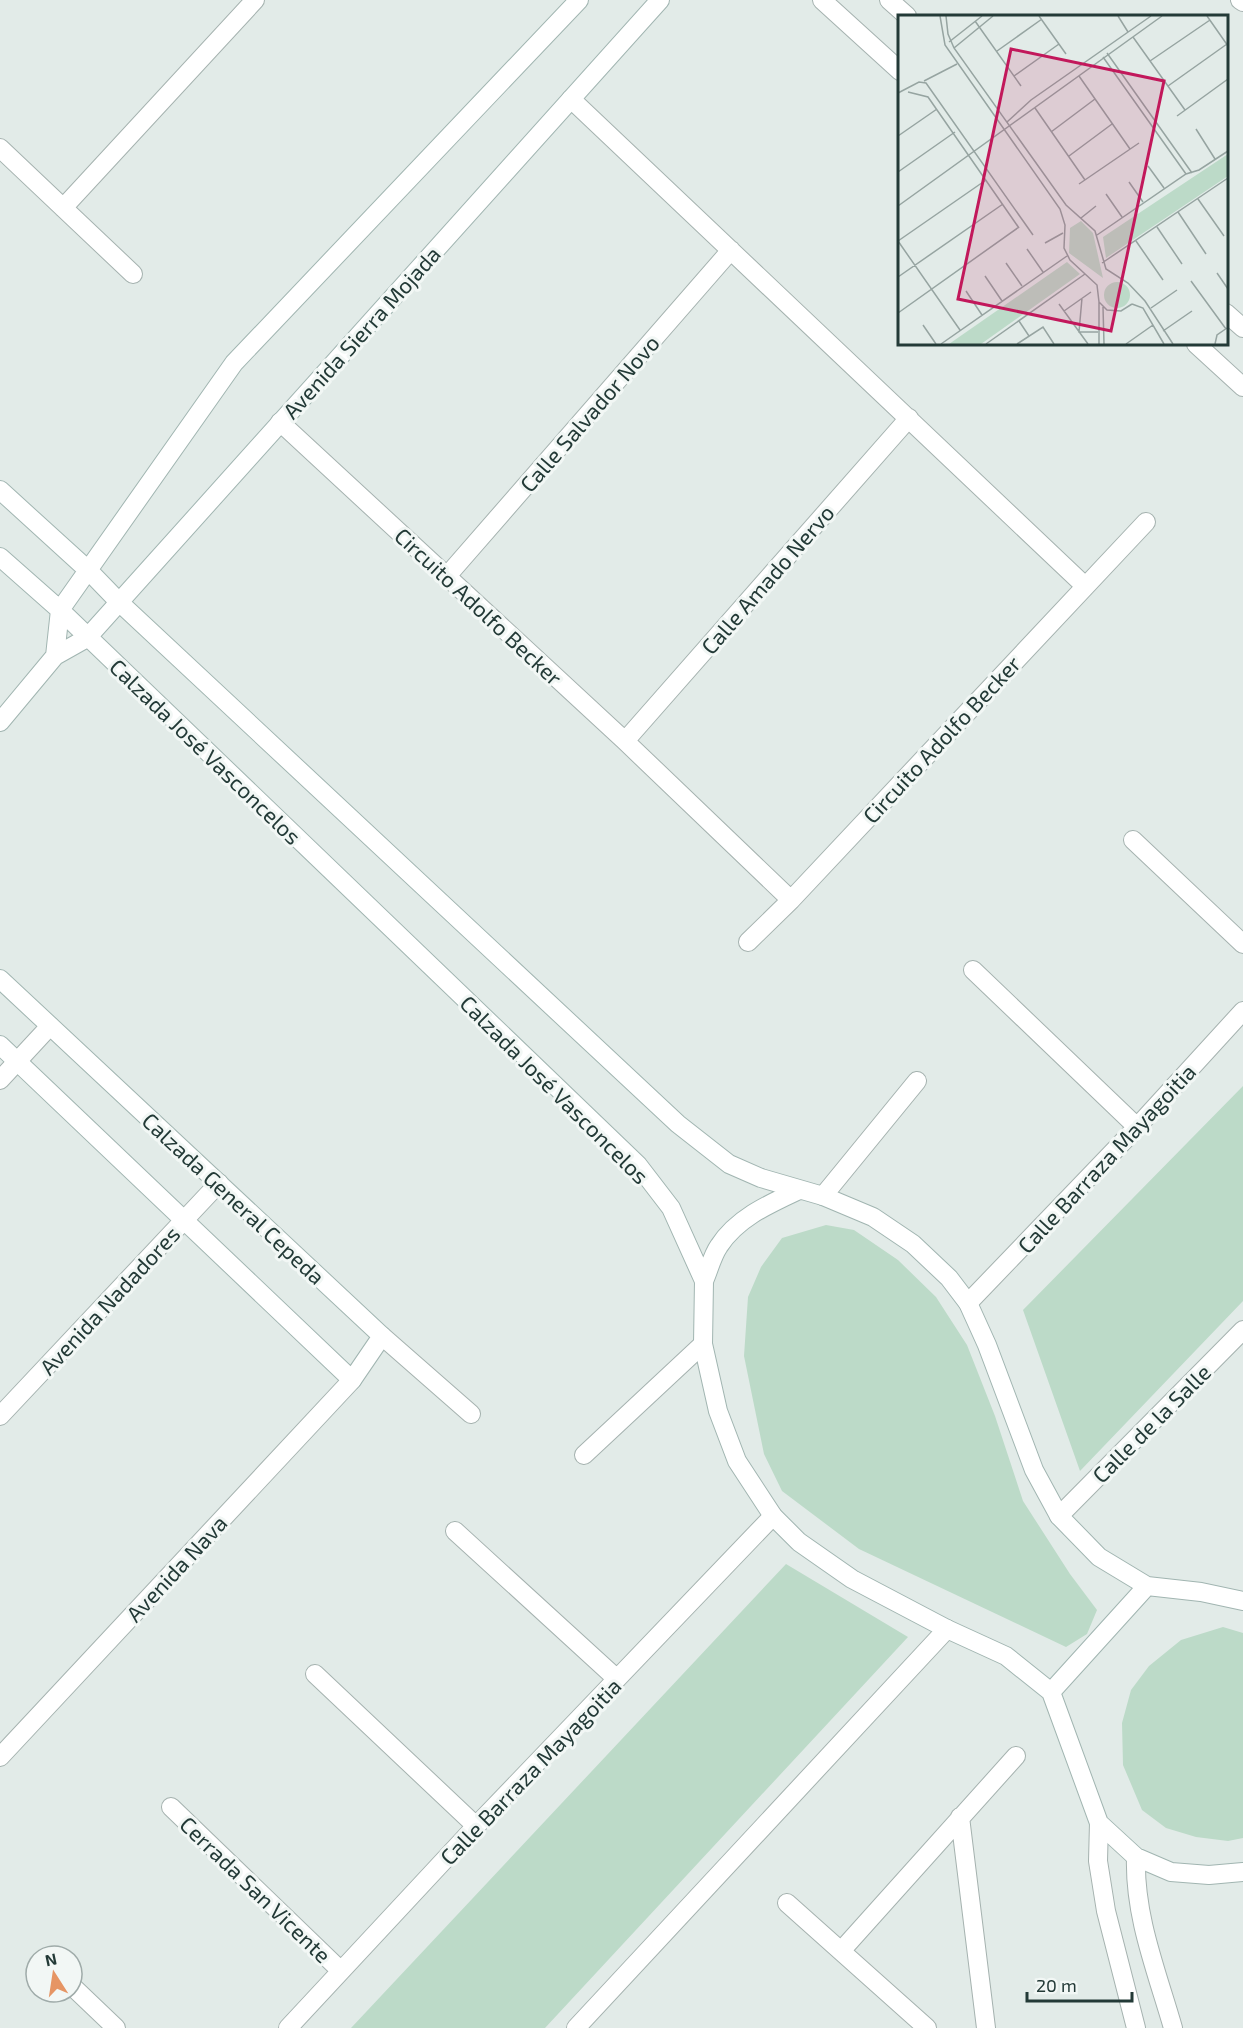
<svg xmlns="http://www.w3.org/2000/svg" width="1243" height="2028" font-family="'Exo 2',sans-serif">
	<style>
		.green { fill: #bcdac8 }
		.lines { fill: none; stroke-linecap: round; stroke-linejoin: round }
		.street-casing { stroke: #a5b2af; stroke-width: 20 }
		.secondary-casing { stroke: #a1b5b1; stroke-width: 20 }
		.street { stroke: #fff; stroke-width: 18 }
		.secondary { stroke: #fff; stroke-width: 18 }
		.labels { text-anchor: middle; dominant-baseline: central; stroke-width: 6; stroke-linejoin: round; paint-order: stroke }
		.street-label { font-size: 22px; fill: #233a37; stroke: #f2f7f5 }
		.inset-road { fill: none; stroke: #96a4a1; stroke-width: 1.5 }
		.view { fill: #c2185b; fill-opacity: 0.15; stroke: #c2185b; stroke-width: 3 }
		.inset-edge { fill: none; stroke: #233a37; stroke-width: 3 }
	</style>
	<rect width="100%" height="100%" fill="#e2ebe8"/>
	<path class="green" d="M1243 1086V1301L1080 1471 1023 1310Z
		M826 1225 854 1230 898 1260 936 1297 967 1345 995 1416 1023 1501 1070 1574 1097 1610 1087 1634 1066 1647 859 1549 782 1491 764 1454 744 1356 748 1297 761 1267 782 1238Z
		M786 1564 908 1637 545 2028H351Z
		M1223 1627 1243 1633V1838L1228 1841 1196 1837 1166 1828 1142 1810 1123 1765 1122 1723 1131 1690 1149 1666 1181 1640Z"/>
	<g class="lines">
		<defs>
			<path id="street" d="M822 0 900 71
				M889 0 907 16
				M1240 0 1243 2
				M571 99 1085 586
				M0 148 133 274
				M63 208 255 0
				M1226 313 1243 328
				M1196 344 1243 387
				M280 422 625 741 791 900
				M447 576 731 250
				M625 741 909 418
				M1133 840 1243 944
				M748 942 791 900 1146 522
				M973 970 1137 1127
				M0 1080 50 1026
				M823 1196 917 1081
				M968 1303 1137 1127 1243 1011
				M382 1336 471 1414
				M0 1416 219 1183
				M584 1455 703 1344
				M1059 1516 1243 1330
				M455 1531 617 1679
				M315 1674 476 1826
				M0 1757 352 1380
				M171 1807 341 1971
				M960 1817 986 2028
				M1099 1823 1098 1861 1106 1911 1136 2028
				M1136 1857C1134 1916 1157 1972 1173 2028
				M787 1903 927 2028
				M841 1951 1016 1756
				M72 1986 116 2028
				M288 2028 476 1826 773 1516
				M576 2028 947 1629"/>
			<path id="secondary" d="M0 490 89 571 119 602 678 1124 729 1164 761 1178 823 1196 873 1217 913 1244 949 1278 968 1303 987 1345 1034 1470 1059 1516 1099 1557 1147 1586 1201 1592 1243 1601
				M0 557 60 610 638 1165 671 1208 704 1281 703 1344 718 1411 737 1461 773 1516 799 1542 852 1579 947 1629 1006 1656 1051 1692 1099 1823 1136 1857 1171 1872 1209 1875 1243 1872
				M55 656 60 610 234 363 579 0
				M0 722 55 656 87 638 660 0
				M0 979 382 1336 352 1380 0 1045
				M704 1281C709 1270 712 1256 719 1246 737 1218 769 1204 799 1190
				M1051 1692 1147 1586"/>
		</defs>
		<use href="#street" class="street-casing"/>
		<use href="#secondary" class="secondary-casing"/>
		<use href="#street" class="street"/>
		<use href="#secondary" class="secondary"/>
	</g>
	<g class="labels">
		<g class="street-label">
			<text transform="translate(361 332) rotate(-48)">Avenida Sierra Mojada</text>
			<text transform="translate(589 413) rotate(-49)">Calle Salvador Novo</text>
			<text transform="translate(767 579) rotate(-49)">Calle Amado Nervo</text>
			<text transform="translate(479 606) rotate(43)">Circuito Adolfo Becker</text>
			<text transform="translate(941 739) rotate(-47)">Circuito Adolfo Becker</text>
			<text transform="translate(206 751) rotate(44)">Calzada José Vasconcelos</text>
			<text transform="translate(555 1089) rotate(45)">Calzada José Vasconcelos</text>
			<text transform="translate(1106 1158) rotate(-47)">Calle Barraza Mayagoitia</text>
			<text transform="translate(234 1198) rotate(43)">Calzada General Cepeda</text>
			<text transform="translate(109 1300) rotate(-47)">Avenida Nadadores</text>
			<text transform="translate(1151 1423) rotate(-45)">Calle de la Salle</text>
			<text transform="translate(176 1568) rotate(-47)">Avenida Nava</text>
			<text transform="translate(530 1771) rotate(-46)">Calle Barraza Mayagoitia</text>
			<text transform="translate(256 1889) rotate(44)">Cerrada San Vicente</text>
		</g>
	</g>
	<g transform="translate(898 15)">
		<rect width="330" height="330" fill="#e2ebe8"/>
		<path d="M330 139V161L208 243 205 222ZM183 206 195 218 205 263 171 238 172 213ZM169 247 182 259 83 329H51ZM206 280a13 13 0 1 1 26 0a13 13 0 1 1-26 0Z" fill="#bcdac8"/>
		<path class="inset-road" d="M42 1 47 30 162 194 167 210 166 233 172 245 199 270 201 287 209 295 223 296 234 289M48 1 50 19 56 33 168 190 197 216 208 254 230 268 247 286 275 329M141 1 168 39M220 1 230 17M309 1 330 31M77 6 123 71M235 22 287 95M51 27 84 1M56 33 95 1M99 36 144 4M209 38 294 158M205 42 288 159M252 46 312 5M116 61 161 29M181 61 232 134M26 66 59 49M270 71 329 29M10 77 30 82 121 213M0 78 21 67 28 68 135 220M137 93 187 165M279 101 330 64M109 107 133 85 253 1M298 114 317 144M153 117 197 84M0 121 39 94M171 141 214 109M250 151 266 173M0 157 57 117M231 167 245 187M181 169 241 128M208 179 224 202M300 184 326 221M0 191 264 1M280 197 308 239M183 203 198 191M259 212 284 249M199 220 288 159 301 155 330 136M0 226 88 165M0 226 62 315M238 226 265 265M147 228 165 218M129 234 145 257M108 248 124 271M204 248 330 163M319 258 330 274M87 261 104 286M0 262 105 189M293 266 328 314M68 276 84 300M184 283 181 317H200M161 289 190 329M234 289 245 293 266 329M205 292 206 329M253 293 279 275M166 296 193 277M0 298 121 212M121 306 131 321M25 310 38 329M265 316 294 296M43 329 169 241M88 329 187 259M119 329 145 312 156 329M201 329V287M228 329 255 310M317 329 319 320 329 313"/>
		<path class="view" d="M113 34 266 66 213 316 60 284Z"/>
		<rect width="330" height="330" class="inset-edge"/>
	</g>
	<g transform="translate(54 1974) rotate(348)"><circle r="28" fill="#f2f7f5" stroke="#9faba9" stroke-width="1.5"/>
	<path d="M0-4.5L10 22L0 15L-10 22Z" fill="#e69564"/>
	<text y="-9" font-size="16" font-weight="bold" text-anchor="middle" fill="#233a37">N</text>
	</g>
	<path d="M1027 1992v9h105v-9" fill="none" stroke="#233a37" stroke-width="3"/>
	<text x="1036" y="1992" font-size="18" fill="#233a37" stroke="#f2f7f5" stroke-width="4.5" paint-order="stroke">20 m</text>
</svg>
